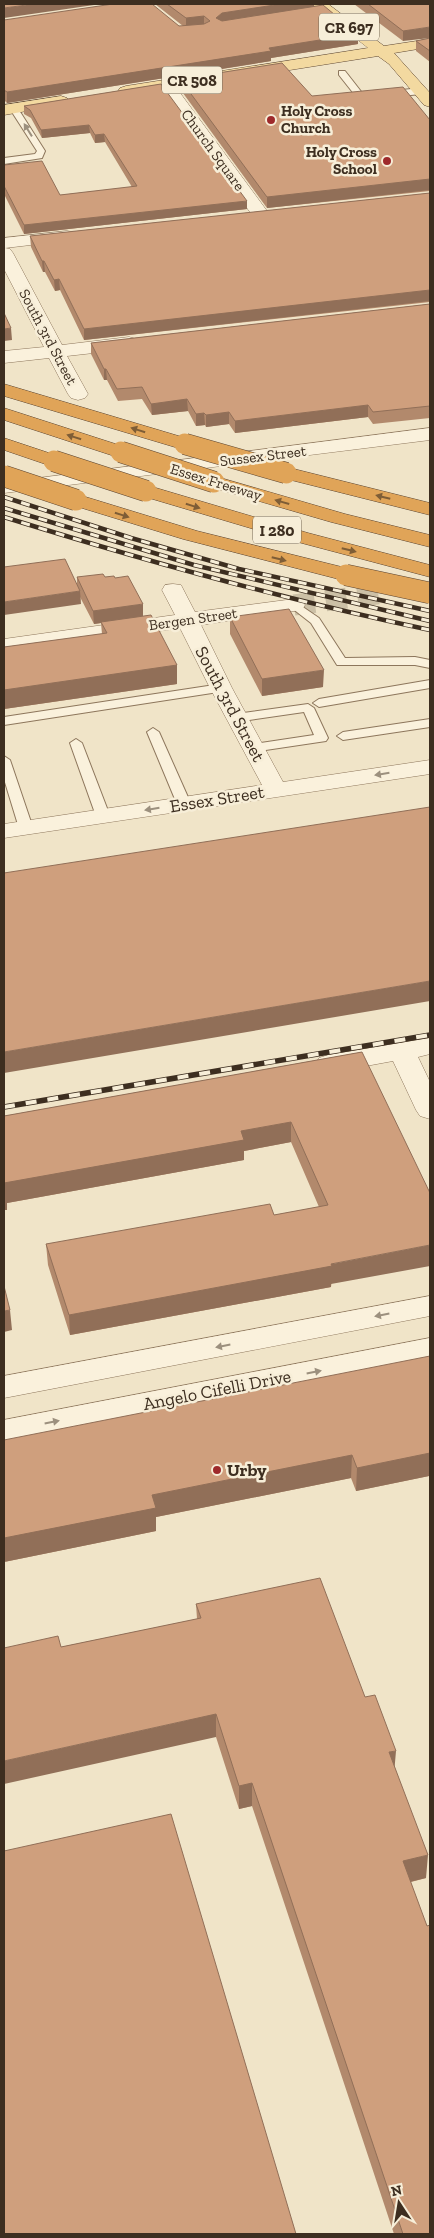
<svg xmlns="http://www.w3.org/2000/svg" width="434" height="2238" font-family="'Zilla Slab',serif">
	<style>
		.lines { fill: none; stroke-linecap: round; stroke-linejoin: round }
		.minor-tunnel { stroke: #ccc0a6; stroke-width: 21; stroke-dasharray: 21 11; stroke-linecap: butt }
		.service-casing { stroke: #8d765c; stroke-width: 2 }
		.minor-casing { stroke: #8d765c; stroke-width: 1 }
		.primary-casing { stroke: #5b4430; stroke-width: 1 }
		.motorway-casing { stroke: #5b4430; stroke-width: 1 }
		.service { fill: #faf1dc; fill-rule: evenodd }
		.minor { fill: #faf1dc; fill-rule: evenodd }
		.primary { fill: #f3d9a0; fill-rule: evenodd }
		.motorway { fill: #e0a458; fill-rule: evenodd }
		.rail-far1-casing { stroke: #3d2e20; stroke-width: 4.5 }
		.rail-casing { stroke: #3d2e20; stroke-width: 5.5 }
		.rail-far1 { stroke: #f7eed8; stroke-width: 3; stroke-dasharray: 9; stroke-linecap: butt }
		.rail { stroke: #f7eed8; stroke-width: 4; stroke-dasharray: 11; stroke-linecap: butt }
		.motorway-bridge-casing { stroke: #5b4430; stroke-width: 22; stroke-linecap: butt }
		.motorway-bridge { stroke: #e0a458; stroke-width: 21 }
		.wall { fill: #b2896c }
		.shaded-wall { fill: #916f58 }
		.building { fill: #cf9f7d; stroke: #916f58 }
		.oneway { fill: #9c907e }
		.oneway2 { fill: #7e5d36 }
		.poi-dot { fill: #9e2a2b; stroke: #f7eed8; stroke-width: 2 }
		.labels { text-anchor: middle; dominant-baseline: central; stroke-width: 5; stroke-linejoin: round; paint-order: stroke }
		.far-poi-label { font-size: 15px; font-weight: bold; fill: #3d2e20; stroke: #f7eed8; text-anchor: start }
		.far-street-label { font-size: 15px; fill: #3d2e20; stroke: #f7eed8 }
		.shield { fill: #f7eed8; stroke: #756857; stroke-width: 1 }
		.shield-label { font-size: 16px; font-weight: bold; fill: #3d2e20 }
		.street-label { font-size: 18px; fill: #3d2e20; stroke: #f7eed8 }
		.poi-label { font-size: 18px; font-weight: bold; fill: #3d2e20; stroke: #f7eed8; text-anchor: start }
	</style>
	<rect width="100%" height="100%" fill="#f0e4c8"/>
	<g class="lines">
		<path class="minor-tunnel" d="M294 605 385 593"/>
		<defs>
			<path id="service" d="M339 71H345L363 94 421 88 425 91 421 94 361 100 358 99 339 75Z
				M14 106 17 107 45 151 42 158 4 164V158L35 154 37 151 10 109Z
				M294 601 319 618 345 658 415 657 430 660V668L415 665H337L311 623 288 605Z
				M430 680V688L319 707 313 703 319 699Z
				M221 684 225 685 227 688 225 691 4 725V717Z
				M308 704 314 708 328 738 326 741 252 752 248 751 246 748 248 745 314 735 304 712 236 722 230 718 236 714Z
				M430 719V727L343 740 337 736 343 732Z
				M153 728 159 732 191 804 189 807 184 808 177 804 147 732Z
				M76 739 82 743 110 816 108 819 103 820 96 816 70 743Z
				M4 756 10 760 33 828 31 831H21L19 828 4 779Z"/>
			<path id="minor" d="M166 80 172 82 267 211 270 215 267 219H255L158 85 160 82Z
				M67 231 73 232 76 236 73 240 5 248 10 249 13 253 62 345 129 337 136 339 138 343 136 347 129 349 67 356 88 394 85 398 78 400 71 398 68 394 49 358 4 363V351L44 347 4 269V238Z
				M430 428V440L4 493V483L7 482Z
				M173 584 181 585 195 612 294 599 302 600 305 605 302 610 294 611 201 625 232 688 283 782 430 760V774L4 838V824L262 785 210 688 180 628 4 653V639L175 615 162 590 165 585Z
				M430 1038V1054L418 1057 430 1082V1119L420 1116 416 1110 393 1061 328 1073 319 1070 315 1064 319 1058 328 1055Z
				M430 1296V1316L4 1398V1376Z
				M430 1338V1360L4 1443V1420Z"/>
			<path id="primary" d="M312 4H328L384 46 430 39V47L394 53 430 93V107L424 105 389 64 378 56 126 96 120 94 118 91 120 88 126 86 368 48Z
				M61 96 67 98 69 101 67 104 4 115V105Z"/>
			<path id="motorway" d="M4 384 192 440 195 444 192 448 185 450 178 448 4 396Z
				M4 408 128 448 131 452 128 456 121 458 114 456 4 420Z
				M4 438 61 457 64 461 61 465 54 467 4 450Z
				M286 467 430 503V515L279 477 276 473 279 469Z
				M214 476 345 514 430 535V547L331 522 207 486 204 482 207 478Z
				M146 485 308 533 430 565V577L294 541 139 495 136 491 139 487Z
				M76 494 197 531 354 570 357 575 354 580 346 581 183 539 69 504 66 500 69 496Z"/>
		</defs>
		<use href="#service" class="service-casing"/>
		<use href="#minor" class="minor-casing"/>
		<use href="#primary" class="primary-casing"/>
		<use href="#motorway" class="motorway-casing"/>
		<use href="#service" class="service"/>
		<use href="#minor" class="minor"/>
		<use href="#primary" class="primary"/>
		<use href="#motorway" class="motorway"/>
		<defs>
			<path id="rail-far1" d="M4 497 131 538 239 569 430 611
				M4 508 194 565 430 621
				M4 517C145 561 286 600 430 630"/>
			<path id="rail" d="M4 1107 430 1035"/>
		</defs>
		<use href="#rail-far1" class="rail-far1-casing"/>
		<use href="#rail" class="rail-casing"/>
		<use href="#rail-far1" class="rail-far1"/>
		<use href="#rail" class="rail"/>
		<defs>
			<path id="motorway-bridge" d="M185 444 286 473
				M121 452 214 482
				M54 461 146 491
				M4 476 76 500
				M346 575 430 593"/>
		</defs>
		<use href="#motorway-bridge" class="motorway-bridge-casing"/>
		<use href="#motorway-bridge" class="motorway-bridge"/>
	</g>
	<path class="wall" d="M155 4H314V7L358 34V44L271 58V61L7 103 4 100V20L183 26Z
		M354 4H430L403 41Z
		M430 38V62L416 51V41Z
		M180 79 312 96 430 120V191L267 208 180 89Z
		M161 84 247 209 24 234 4 194V165L60 195 132 187 105 142 95 143 90 133 42 138 31 118 24 114V106Z
		M430 193V302L84 340 60 290 55 291 45 272H43L31 247 30 236Z
		M430 304V418L373 424 368 417 235 433 229 424 206 427 205 425 196 426 188 411 152 415 142 399 118 401 107 380H104L91 354V343Z
		M77 577H105L115 578 143 616 177 665V684L4 709V647L102 634 101 623 94 624 80 597 81 604 77 585Z
		M230 617 323 687 262 696 230 634Z
		M362 1052 331 1287 70 1335 48 1265 46 1244 274 1215 319 1207 291 1142 244 1151V1160L7 1203V1210H4V1116Z
		M430 1356V1480L429 1476 356 1491 351 1478 156 1517V1531L4 1562Z
		M196 1604 365 1697 395 1768 426 1878 411 1882 430 2234H394L252 1806 239 1809 216 1737 61 1647 197 1619Z"/>
	<path class="shaded-wall" d="M34 4H101L4 18V8Z
		M281 4H314V8L222 23 216 18 222 13Z
		M204 16V26L186 28V18Z
		M430 27V38L403 41V31Z
		M358 34V44L271 58V61L7 103V92L269 48Z
		M89 125 90 133 42 138 41 130Z
		M104 134 105 142 95 143V135Z
		M430 179V190L267 208V197Z
		M247 201V209L24 234V225Z
		M42 261H44L45 272H43Z
		M59 279 60 290 55 291 54 280Z
		M430 290V301L84 340V329Z
		M11 328 12 340 4 341V329Z
		M104 369H106L107 380H104Z
		M187 399 188 411 152 415 151 404Z
		M368 405V417L235 433V421Z
		M229 412V424L206 427V415Z
		M204 413 205 425 196 426V414Z
		M80 591 81 604 4 615V602Z
		M143 604V618L101 622V623L94 624 93 611Z
		M177 665V684L4 709V690Z
		M324 670 323 687 262 696V679Z
		M430 981V1001L4 1073V1052Z
		M291 1122V1142L244 1151V1160L7 1203V1210H4V1183L241 1131Z
		M430 1245V1266L331 1284V1287L70 1335 69 1315Z
		M10 1310 12 1330 4 1332V1311Z
		M430 1453 429 1476 356 1491 357 1468Z
		M352 1455 351 1478 156 1517V1531L4 1562V1538L152 1495Z
		M216 1714V1737L4 1784V1761Z
		M396 1751 394 1774 389 1752Z
		M252 1783V1806L239 1809V1786Z
		M428 1855 426 1878 401 1884 403 1861Z"/>
	<path class="building" d="M4 4H34L4 8Z
		M113 4H152L179 26 204 24 210 21 204 16 186 18 167 4H281L222 13 216 18 222 21 323 5 358 34 269 48 271 51 7 92 4 90V20Z
		M368 4H430V27L403 31Z
		M430 38V51L416 41Z
		M282 63 312 96 403 87 430 120V179L267 197 180 79Z
		M161 84 247 201 24 225 4 186V165L42 161 60 195 137 186 104 134 95 135 89 125 41 130 30 110 24 106Z
		M430 193V290L84 329 59 279 54 280 44 261H42L30 236Z
		M430 304V406L373 412 368 405 235 421 229 412 206 415 204 413 196 414 187 399 151 404 142 387 117 389 106 369H104L91 343Z
		M4 313 11 328 4 329Z
		M65 559 80 591 4 602V567Z
		M103 574 105 577 114 576 115 578 128 576 143 604 93 611 77 577Z
		M289 609 324 670 262 679 230 617Z
		M151 615 177 665 4 690V647L107 633 101 622Z
		M430 807V981L4 1052V873Z
		M362 1052 430 1193V1245L331 1264 332 1266 69 1315 46 1244 270 1204 274 1215 328 1205 291 1122 241 1131 244 1140 4 1183V1116Z
		M4 1286 10 1310 4 1311Z
		M430 1356V1453L357 1468 352 1455 152 1495 156 1508 4 1538V1440Z
		M320 1578 365 1697 375 1695 396 1751 389 1752 428 1855 403 1861 427 1926 430 1925V2234H403L252 1783 239 1786 216 1714 4 1761V1648L58 1636 61 1647 201 1618 196 1604Z
		M171 1814 296 2234H4V1851Z"/>
	<defs><path id="oneway-solid" d="M-6-.8H1V-3.2L6.5 0L1 3.2V.8H-6Z" transform="scale(1.25)"/></defs>
	<g class="oneway">
		<use href="#oneway-solid" transform="translate(28 130) rotate(-122)"/>
		<use href="#oneway-solid" transform="translate(382 774) rotate(171)"/>
		<use href="#oneway-solid" transform="translate(152 809) rotate(171)"/>
		<use href="#oneway-solid" transform="translate(382 1315) rotate(169)"/>
		<use href="#oneway-solid" transform="translate(223 1346) rotate(169)"/>
		<use href="#oneway-solid" transform="translate(314 1372) rotate(-11)"/>
		<use href="#oneway-solid" transform="translate(52 1422) rotate(-11)"/>
	</g>
	<g class="oneway2">
		<use href="#oneway-solid" transform="translate(138 430) rotate(-163)"/>
		<use href="#oneway-solid" transform="translate(74 437) rotate(-162)"/>
		<use href="#oneway-solid" transform="translate(383 497) rotate(-166)"/>
		<use href="#oneway-solid" transform="translate(282 502) rotate(-164)"/>
		<use href="#oneway-solid" transform="translate(193 506) rotate(17)"/>
		<use href="#oneway-solid" transform="translate(122 515) rotate(18)"/>
		<use href="#oneway-solid" transform="translate(349 550) rotate(14)"/>
		<use href="#oneway-solid" transform="translate(279 559) rotate(14)"/>
	</g>
	<g class="poi-dot">
		<circle cx="271" cy="120" r="5"/>
		<circle cx="387" cy="161" r="5"/>
		<circle cx="217" cy="1470" r="5"/>
	</g>
	<g class="labels">
		<g class="far-poi-label">
			<text x="281" y="111">Holy Cross<tspan x="281" dy="17">Church</tspan></text>
			<text x="377" y="152" text-anchor="end">Holy Cross<tspan x="377" dy="17">School</tspan></text>
		</g>
		<g class="far-street-label">
			<text transform="translate(213 150) rotate(54)">Church Square</text>
			<text transform="translate(48 337) rotate(62)">South 3rd Street</text>
			<text transform="translate(263 456) rotate(-7)">Sussex Street</text>
			<text transform="translate(216 482) rotate(17)">Essex Freeway</text>
			<text transform="translate(193 619) rotate(-8)">Bergen Street</text>
		</g>
		<g class="shield">
			<rect x="319" y="13.5" width="60" height="27" rx="4"/>
			<rect x="162" y="66.5" width="60" height="27" rx="4"/>
			<rect x="253" y="516.5" width="48" height="27" rx="4"/>
		</g>
		<g class="shield-label">
			<text x="349" y="27">CR 697</text>
			<text x="192" y="80">CR 508</text>
			<text x="277" y="530">I 280</text>
		</g>
		<g class="street-label">
			<text transform="translate(230 704) rotate(62)">South 3rd Street</text>
			<text transform="translate(217 799) rotate(-9)">Essex Street</text>
			<text transform="translate(217 1390) rotate(-11)">Angelo Cifelli Drive</text>
		</g>
		<g class="poi-label">
			<text x="227" y="1470">Urby</text>
		</g>
	</g>
	<rect width="434" height="2238" fill="none" stroke="#3d2e20" stroke-width="10"/>
	<g transform="translate(399 2203) rotate(348)" stroke="#f7eed8" stroke-width="4" paint-order="stroke">
	<path d="M0-4L9 19L0 12L-9 19Z" fill="#3d2e20"/>
	<text y="-8" font-size="14" font-weight="bold" text-anchor="middle" fill="#3d2e20">N</text>
	</g>
</svg>
